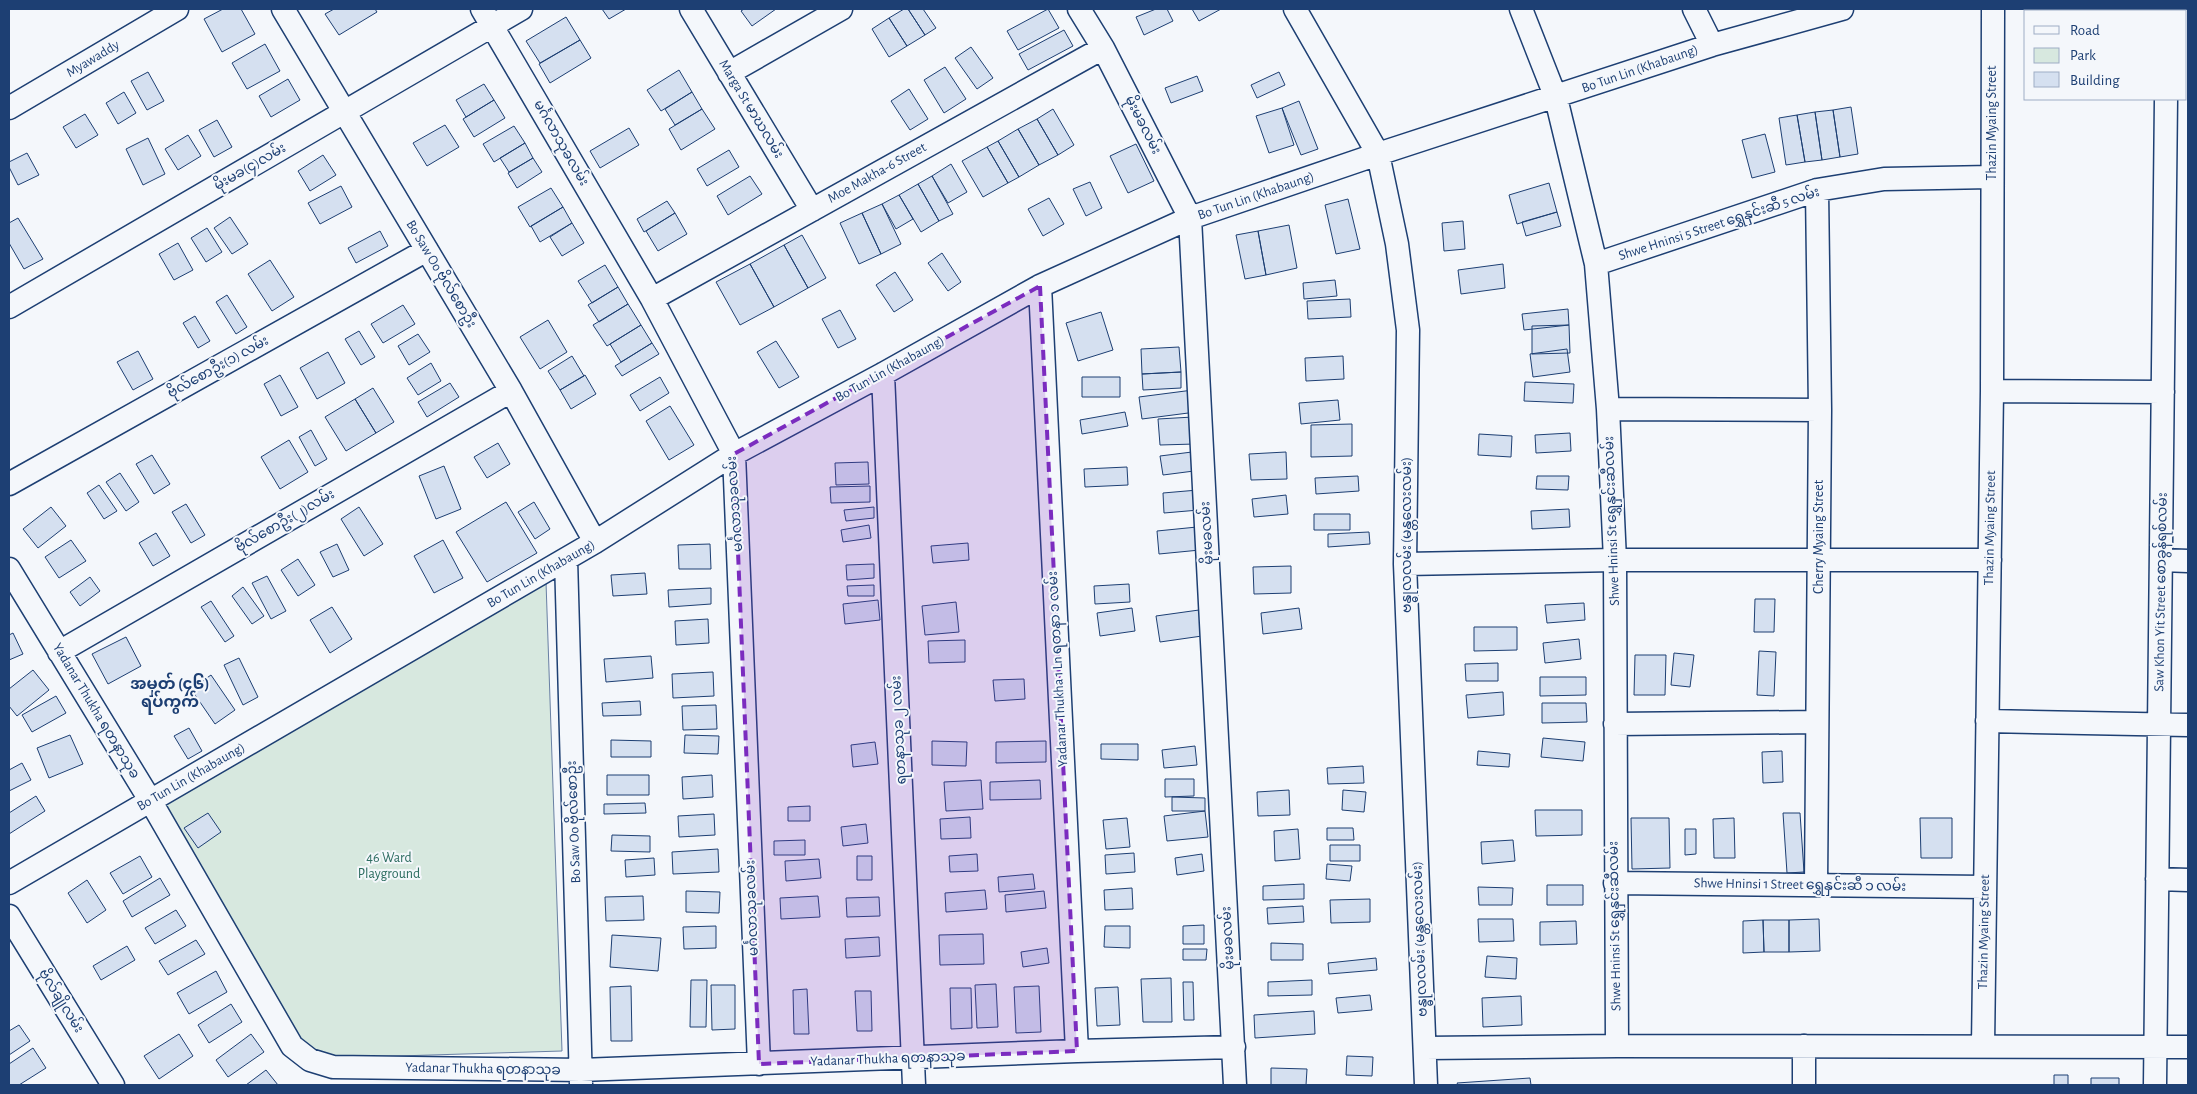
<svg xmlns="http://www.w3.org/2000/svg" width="2197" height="1094" font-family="'Alegreya Sans','Noto Sans Myanmar',sans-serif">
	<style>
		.green { fill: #d7e8df; stroke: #687fa3 }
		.building { fill: #d5e0f0; stroke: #1d3f73 }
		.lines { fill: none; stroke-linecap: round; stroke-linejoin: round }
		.minor-casing { stroke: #1d3f73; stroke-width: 25 }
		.minor { stroke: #f4f7fb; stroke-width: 22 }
		.marked { fill: #7b2cbf; fill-opacity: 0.2; stroke: #7b2cbf; stroke-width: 4; stroke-dasharray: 10 6; stroke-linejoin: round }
		.labels { text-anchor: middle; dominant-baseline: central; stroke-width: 4; stroke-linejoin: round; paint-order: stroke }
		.street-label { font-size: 14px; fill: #1d3f73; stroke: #f4f7fb }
		.park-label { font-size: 14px; fill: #2c6c60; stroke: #f4f7fb }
		.quarter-label { font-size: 16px; font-weight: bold; fill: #1d3f73; stroke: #f4f7fb }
	</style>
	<rect width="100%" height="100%" fill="#f4f7fb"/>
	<path class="green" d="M546 582 562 1051 333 1058 314 1052 298 1042 161 804Z"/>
	<path class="building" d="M223 9H241L255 34 222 52 204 19Z
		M334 9H375L377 12 339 35 325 14Z
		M602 9H626L609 19Z
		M744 9H776L752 26 741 11Z
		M904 9H908L925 35 907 46 889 18Z
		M908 9H923L936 28 925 35Z
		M1048 9 1059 28 1018 50 1007 31Z
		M1156 9H1167L1173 21 1144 35 1136 17Z
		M1192 9H1221L1199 21Z
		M566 17 580 40 540 63 526 41Z
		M889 18 907 46 889 57 872 29Z
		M1064 30 1073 46 1028 70 1019 54Z
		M580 40 591 58 550 83 539 64Z
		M265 44 280 71 247 89 232 63Z
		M971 47 993 78 977 89 955 58Z
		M945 67 966 99 944 113 924 80Z
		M679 70 692 92 661 111 647 90Z
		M148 72 164 101 147 110 131 81Z
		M1279 72 1285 85 1257 98 1251 85Z
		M1197 76 1203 91 1171 103 1165 88Z
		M288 79 300 100 271 117 259 96Z
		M484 84 494 100 466 117 456 100Z
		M909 89 928 119 910 130 891 101Z
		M124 92 136 113 118 124 106 103Z
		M692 92 702 109 675 125 665 109Z
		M494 100 505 118 474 137 463 119Z
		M1299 101 1318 149 1301 155 1282 108Z
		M1851 107 1858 154 1840 157 1833 110Z
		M1282 108 1294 145 1269 153 1256 116Z
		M702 109 715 129 681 150 669 129Z
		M1053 109 1074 145 1058 155 1037 119Z
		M1833 110 1840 157 1822 160 1815 112Z
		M1815 112 1822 160 1805 162 1797 115Z
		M85 114 98 135 76 148 63 127Z
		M1797 115 1805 162 1786 165 1779 118Z
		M1037 119 1058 155 1039 165 1018 129Z
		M217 120 232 147 214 157 199 130Z
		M445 125 459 147 427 166 413 143Z
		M514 126 525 143 494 162 483 144Z
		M629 128 639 145 600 168 590 151Z
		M1018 129 1039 165 1019 177 998 141Z
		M1765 134 1775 172 1752 178 1742 140Z
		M188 135 201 156 178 170 165 149Z
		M148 138 165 174 143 185 126 149Z
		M998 141 1019 177 1008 183 987 147Z
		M525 143 533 158 509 172 500 158Z
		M1136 144 1154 181 1128 193 1110 156Z
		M987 147 1008 183 983 197 962 161Z
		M729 150 739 167 707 186 697 169Z
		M27 153 39 175 18 185 9 167V162Z
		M323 155 336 175 310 191 298 171Z
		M533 158 542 172 517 188 508 173Z
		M951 164 967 192 948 203 932 176Z
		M750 176 762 194 728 215 717 196Z
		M932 176 953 214 939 221 918 184Z
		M1090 182 1102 208 1086 216 1073 189Z
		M1549 183 1557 212 1517 224 1509 195Z
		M918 184 939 221 921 232 899 195Z
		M341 186 352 207 320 224 308 203Z
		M551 188 563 207 530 227 518 207Z
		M899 195 913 219 896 229 882 204Z
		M1049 198 1064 224 1043 236 1028 209Z
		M1348 199 1360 249 1336 254 1325 205Z
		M667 201 675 213 644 232 637 219Z
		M882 204 901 244 881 254 862 213Z
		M563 207 572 223 540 242 531 226Z
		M1557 212 1561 226 1526 236 1522 222Z
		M675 213 687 234 658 251 646 231Z
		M862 213 881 254 859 264 840 223Z
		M230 217 248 244 232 254 214 228Z
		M18 218 43 259 24 269 9 243V223Z
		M1463 221 1465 249 1444 251 1442 223Z
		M572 223 584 243 562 256 550 237Z
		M1289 225 1297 268 1266 275 1258 231Z
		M207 228 222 252 206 262 191 238Z
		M380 231 388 246 356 263 348 248Z
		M1258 231 1266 275 1245 279 1236 235Z
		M802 235 826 278 808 288 784 245Z
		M178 243 193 270 174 280 159 254Z
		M784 245 808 288 774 307 750 264Z
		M942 253 961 282 948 291 928 263Z
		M270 260 294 297 272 311 248 274Z
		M750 264 774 307 740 325 716 282Z
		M1503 264 1505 288 1461 294 1458 270Z
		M605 265 618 287 592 303 578 281Z
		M895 272 913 300 894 312 876 285Z
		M1335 280 1337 296 1304 299 1303 283Z
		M618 287 628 304 599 322 588 305Z
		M227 295 247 327 236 334 216 302Z
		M1350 299 1351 317 1308 319 1307 301Z
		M628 304 641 325 607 346 593 325Z
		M403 305 415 324 383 343 371 324Z
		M1568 309 1569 325 1524 330 1522 314Z
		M840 310 856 339 838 348 822 319Z
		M1101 312 1113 350 1078 361 1066 323Z
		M195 316 210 341 198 348 183 323Z
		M548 320 567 352 540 369 520 337Z
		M641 325 652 343 621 362 610 344Z
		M1569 325 1570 353 1532 354V326Z
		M359 331 375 357 361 365 345 339Z
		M418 334 430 352 409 365 398 346Z
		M776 341 799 377 779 388 757 352Z
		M652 343 659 354 622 376 615 366Z
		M1179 347 1181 372 1142 374 1141 349Z
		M1567 349 1570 372 1533 377 1530 354Z
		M138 351 153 379 133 390 117 362Z
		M328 352 345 383 317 399 300 368Z
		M572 356 584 376 560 390 548 371Z
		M1343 356 1344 379 1306 381 1305 358Z
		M431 363 441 381 418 395 407 378Z
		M1181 372V388L1143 390 1142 374Z
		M280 375 298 407 281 416 264 384Z
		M585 375 596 394 571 409 560 390Z
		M660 377 669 393 640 411 630 395Z
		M1082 377H1120V397H1082Z
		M1525 382 1574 384 1573 403 1524 401Z
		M450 383 459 397 427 417 418 402Z
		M373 388 394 422 376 433 355 399Z
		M1193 390 1196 412 1142 419 1139 397Z
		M355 399 376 433 346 451 325 417Z
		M1338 400 1340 420 1301 424 1299 403Z
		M670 406 694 445 669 460 646 421Z
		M1125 412 1128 426 1082 434 1080 420Z
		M1193 417 1195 444 1160 445 1158 419Z
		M1352 424V456L1311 457V425Z
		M311 430 327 459 315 466 299 437Z
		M1570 433 1571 451 1536 453 1535 435Z
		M1479 434 1512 436 1511 457 1478 455Z
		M289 440 308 472 280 489 261 457Z
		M498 443 510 464 487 478 474 457Z
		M1192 452 1194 471 1163 475 1160 456Z
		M1286 452 1287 479 1251 480 1249 454Z
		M152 455 170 484 154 494 136 464Z
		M868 462 869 484 836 485 835 463Z
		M444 466 461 509 436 519 419 476Z
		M1127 467 1128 485 1085 487 1084 469Z
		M120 473 139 502 126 511 106 482Z
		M1358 476 1359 491 1316 494 1315 478Z
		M1537 476H1569L1568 490 1536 489Z
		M99 485 117 511 104 519 87 493Z
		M870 486V502L831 503 830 487Z
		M1198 490 1199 510 1164 513 1163 493Z
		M1286 495 1288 514 1254 517 1252 499Z
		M506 502 537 553 487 582 456 532Z
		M534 502 550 529 535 539 518 512Z
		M186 504 205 535 191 543 172 512Z
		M51 507 66 526 38 548 23 529Z
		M359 507 383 544 364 556 341 519Z
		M874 507V518L846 521 844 510Z
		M1569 509 1570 527 1532 529 1531 511Z
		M1314 514H1350V530H1314Z
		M869 525 871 538 843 542 841 530Z
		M1197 527 1200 550 1159 554 1157 531Z
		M1369 532 1370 544 1328 547V534Z
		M156 533 170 556 153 566 139 543Z
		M71 540 86 561 59 578 45 557Z
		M443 540 463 578 434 593 414 556Z
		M968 543 969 560 933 563 931 546Z
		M337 544 349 570 333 577 320 552Z
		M710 544 711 569H679L678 545Z
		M298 559 315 585 298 596 281 570Z
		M874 564V578L847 580 846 565Z
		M1291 566V593L1254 594 1253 567Z
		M645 573 647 594 613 596 611 575Z
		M267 576 286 611 271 619 252 583Z
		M90 577 100 591 80 606 70 592Z
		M1129 584 1130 602 1095 604 1094 586Z
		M874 585V596H848L847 586Z
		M243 587 264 616 252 624 232 596Z
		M711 588V604L669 607 668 590Z
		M1755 599H1775L1774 632H1754Z
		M878 600 880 620 845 624 843 604Z
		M211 601 234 636 225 642 201 607Z
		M956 602 959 632 925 635 922 606Z
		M1584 603 1585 620 1547 623 1545 605Z
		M332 607 352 639 330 653 310 620Z
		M1132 608 1135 631 1100 636 1097 613Z
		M1299 608 1302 629 1263 634 1261 613Z
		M1199 610 1202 636 1160 642 1156 616Z
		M708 619 709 643 676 645 675 621Z
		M1474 627H1517V650L1474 651Z
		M13 633 23 654 9 660V635Z
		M126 637 141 666 108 684 92 654Z
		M1579 639 1581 659 1545 663 1543 643Z
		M965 640V662L929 663 928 641Z
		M1759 651 1776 652 1774 696 1757 695Z
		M1674 653 1694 655 1690 687 1671 685Z
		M1635 655H1666L1665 695H1634Z
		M651 656 653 678 606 682 604 659Z
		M239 658 258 697 243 705 224 665Z
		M1498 663V681H1466L1465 664Z
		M33 670 49 690 17 716 9 706V689Z
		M713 672 714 696 673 698 672 674Z
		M211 675 235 710 215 724 191 689Z
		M1540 677H1586V695L1540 696Z
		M1024 679 1025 699 995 701 993 680Z
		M1503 692 1504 715 1468 718 1466 695Z
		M56 696 66 713 32 732 22 715Z
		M640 701 641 715 603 716 602 703Z
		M1542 703H1586L1587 722 1542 723Z
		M716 705 717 729 683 730 682 706Z
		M189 728 202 751 188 759 174 736Z
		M70 735 83 764 49 778 37 748Z
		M685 735 719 736 718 754 684 753Z
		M1543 738 1585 742 1583 761 1541 757Z
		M611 740 651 741V757H611Z
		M932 741 967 742 966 766 932 765Z
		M1046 741V762L996 763V742Z
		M875 742 878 764 853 767 851 745Z
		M1101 744H1138V760L1101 759Z
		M1195 746 1197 765 1164 768 1162 750Z
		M1478 751 1510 754 1509 767 1477 765Z
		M1782 751 1783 782 1763 783 1762 752Z
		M22 763 31 780 9 791V770Z
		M1363 766 1364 783 1328 784 1327 768Z
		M607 775H649V795H607Z
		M712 775 713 797 683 799 682 777Z
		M1165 779H1194V796L1165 797Z
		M981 780 983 809 946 811 944 782Z
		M1040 780 1041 799 990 800V782Z
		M1289 790 1290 815 1258 816 1257 792Z
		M1343 790 1366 792 1364 812 1342 810Z
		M36 796 45 811 9 834V813Z
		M1172 797 1205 798V811H1172Z
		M645 803 646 813 604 814V804Z
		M810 806V821H788V807Z
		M1535 810H1582V835L1536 836Z
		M1205 811 1208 837 1167 841 1164 816Z
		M208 813 221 832 198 848 184 828Z
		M1783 813H1800L1804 872 1787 873Z
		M714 814 715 835 679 837 678 816Z
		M970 817 971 838 941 839 940 819Z
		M1127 818 1130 847 1106 849 1103 820Z
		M1631 818H1669L1670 868 1632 869Z
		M1734 818 1735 858H1714L1713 819Z
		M1920 818H1952V858H1921Z
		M866 824 868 843 843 846 841 827Z
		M1327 828H1353L1354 840H1327Z
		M1298 829 1300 859 1275 861 1274 831Z
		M1685 829H1696V854L1685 855Z
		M612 835 650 836V852L611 851Z
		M805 840V855H774V841Z
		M1513 840 1515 861 1482 864 1481 842Z
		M1330 845H1360V861H1330Z
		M718 849 719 872 673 874 672 852Z
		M1134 853 1135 872 1106 874 1105 855Z
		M977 854 978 871 950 872 949 856Z
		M1202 854 1204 871 1177 875 1175 858Z
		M140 856 152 877 123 894 110 873Z
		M857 856H872V880H857Z
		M654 858 655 875 626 877 625 860Z
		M819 859 821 878 786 881 785 861Z
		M1327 864 1352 866 1350 881 1326 879Z
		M1033 874 1035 889 999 892 998 877Z
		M160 878 170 895 132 917 123 901Z
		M87 880 106 910 87 923 68 893Z
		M1304 884V899L1263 900V886Z
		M1547 885H1583V905H1547Z
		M1478 887 1513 888 1512 905H1479Z
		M1132 888 1133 909 1105 910 1104 890Z
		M985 890 987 909 946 912 945 893Z
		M686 891 720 892 719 913 686 912Z
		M1044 891 1046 908 1006 912 1005 895Z
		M643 896 644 920 606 921 605 897Z
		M818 896 820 917 781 919 780 898Z
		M879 897 880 916 847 917 846 898Z
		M1370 899V922L1331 923 1330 900Z
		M1303 906 1304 922 1268 924 1267 908Z
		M176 910 186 926 155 944 145 928Z
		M1478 919H1513L1514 941 1479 942Z
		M1819 919 1820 951 1789 952V920Z
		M1763 920 1764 952 1743 953V921Z
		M1763 920H1789V952H1764Z
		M1576 921 1577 944 1540 945V922Z
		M1204 925V944H1183V926Z
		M716 926V948L684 949 683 927Z
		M1105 926H1130V948L1104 947Z
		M983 934 984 964 940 965 939 935Z
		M612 935 661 938 658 971 610 967Z
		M879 937 880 956 846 958 845 939Z
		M196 940 205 954 168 975 159 961Z
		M1271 943 1303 944V960H1271Z
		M127 946 135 960 101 980 93 966Z
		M1047 948 1049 963 1023 967 1021 952Z
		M1183 949H1207L1206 960H1183Z
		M1487 956 1517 958 1516 979 1485 977Z
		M1376 958 1377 970 1329 974 1328 963Z
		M216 971 227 992 189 1014 177 993Z
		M1171 978 1172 1022H1143L1141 979Z
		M691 980H707L706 1027H690Z
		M1312 980V995L1268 996V982Z
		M1183 982H1193L1194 1020H1184Z
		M996 984 998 1027 977 1028 975 985Z
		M711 985H735V1029L712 1030Z
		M631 986 632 1041H611L610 987Z
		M1039 986 1041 1032 1016 1033 1014 987Z
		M1118 987 1120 1025 1097 1026 1095 988Z
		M950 988H971L972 1028 951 1029Z
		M807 989 809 1034H794L793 990Z
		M855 991H871L872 1031H857Z
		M1370 995 1372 1010 1338 1013 1336 998Z
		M1521 996 1522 1025 1483 1027 1482 998Z
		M231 1004 242 1022 209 1043 198 1025Z
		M1314 1011 1315 1034 1255 1038 1254 1015Z
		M19 1025 30 1041 9 1055V1031Z
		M179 1034 193 1056 159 1079 144 1056Z
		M251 1034 264 1052 228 1077 216 1060Z
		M33 1048 46 1068 19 1085H9V1064Z
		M1347 1056 1373 1057 1372 1076 1346 1075Z
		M1271 1068 1307 1069 1306 1085H1271Z
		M266 1070 278 1085H246Z
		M2054 1075H2068V1085H2054Z
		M1530 1078 1531 1085H1458L1457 1083Z
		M2091 1078H2119V1085H2091Z"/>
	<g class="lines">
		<defs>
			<path id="minor" d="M283 9 511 391 595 542
				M482 9 652 299 734 454 759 1064
				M691 9 812 210
				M1079 9 1103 48 1190 218 1235 1085
				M1295 9 1378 154 1397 244 1408 330 1405 564 1426 1085
				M1521 9 1556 98 1596 264 1608 409 1615 560 1617 1046
				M1694 9 1712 45
				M2167 11 2168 9
				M729 73 841 9
				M9 108 177 9
				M1596 264 1817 190 1884 179 1991 177
				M1040 286 1077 1051
				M652 299 1103 48
				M9 307 521 9
				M883 374 914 1085
				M1992 391 2163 392
				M1608 409 1820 410
				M9 484 427 250
				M566 559 581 1084
				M2161 560 2188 561
				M1405 564 1615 560H1990
				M9 569 150 800 292 1046 310 1060 333 1067 581 1070 1077 1051 1234 1047
				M59 652 511 391
				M1987 721 2188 725
				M1615 724 1817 722
				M2157 879 2188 880
				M9 883 595 542 734 454 883 374 1040 286 1190 218 1378 154 1712 45 1842 9
				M1615 883 1985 887
				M1816 885 1820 410 1817 190
				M9 916 113 1085
				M1804 1046V1085
				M1983 1046 1992 391 1993 9
				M1425 1048 1617 1046 2188 1047
				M2155 1085 2166 99"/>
		</defs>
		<use href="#minor" class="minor-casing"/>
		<use href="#minor" class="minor"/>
	</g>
	<path class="marked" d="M1040 286 1077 1051 759 1064 734 454Z"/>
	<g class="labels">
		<g class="street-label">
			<text transform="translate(93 59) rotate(-31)">Myawaddy</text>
			<text transform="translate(1640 69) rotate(-19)">Bo Tun Lin (Khabaung)</text>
			<text transform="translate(751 109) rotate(59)">Marga St မာဃလမ်း</text>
			<text transform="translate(1992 123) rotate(-90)">Thazin Myaing Street</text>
			<text transform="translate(1143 125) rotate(63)">မိုးမခလမ်း</text>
			<text transform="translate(561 143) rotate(60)">မင်္ဂလာသုခလမ်း</text>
			<text transform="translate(250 167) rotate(-30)">မိုးမခ(၄)လမ်း</text>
			<text transform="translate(877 173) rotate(-29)">Moe Makha-6 Street</text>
			<text transform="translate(1256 196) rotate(-19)">Bo Tun Lin (Khabaung)</text>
			<text transform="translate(1719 224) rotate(-18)">Shwe Hninsi 5 Street ရွှေနှင်းဆီ 5 လမ်း</text>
			<text transform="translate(441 274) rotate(59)">Bo Saw Oo ဗိုလ်စောဦး</text>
			<text transform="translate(218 367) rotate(-29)">ဗိုလ်စောဦး(၁) လမ်း</text>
			<text transform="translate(890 369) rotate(-29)">Bo Tun Lin (Khabaung)</text>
			<text transform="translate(735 504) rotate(-94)">မင်္ဂလာသုခလမ်း</text>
			<text transform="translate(285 521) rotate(-30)">ဗိုလ်စောဦး(၂)လမ်း</text>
			<text transform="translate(1612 521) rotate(-92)">Shwe Hninsi St ရွှေနှင်းဆီလမ်း</text>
			<text transform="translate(1990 528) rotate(-89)">Thazin Myaing Street</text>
			<text transform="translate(1207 533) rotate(-93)">မိုးမခလမ်း</text>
			<text transform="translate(1407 535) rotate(-90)">ဗန္ဓုလလမ်း (မန္တလေးလမ်း)</text>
			<text transform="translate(1819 537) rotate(-90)">Cherry Myaing Street</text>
			<text transform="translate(541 574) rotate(-30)">Bo Tun Lin (Khabaung)</text>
			<text transform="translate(2161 592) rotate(-89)">Saw Khon Yit Street စောခွန်ရစ်လမ်း</text>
			<text transform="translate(1058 669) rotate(-93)">Yadanar Thukha 1 Ln ရတနာ ၁ လမ်း</text>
			<text transform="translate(96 711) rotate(59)">Yadanar Thukha ရတနာသုခ</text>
			<text transform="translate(899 730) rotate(-93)">ရတနာသုခ ၂ လမ်း</text>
			<text transform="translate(191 777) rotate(-30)">Bo Tun Lin (Khabaung)</text>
			<text transform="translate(574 822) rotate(-92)">Bo Saw Oo ဗိုလ်စောဦး</text>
			<text transform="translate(1800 885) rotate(1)">Shwe Hninsi 1 Street ရွှေနှင်းဆီ ၁ လမ်း</text>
			<text transform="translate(752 908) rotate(-92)">မင်္ဂလာသုခလမ်း</text>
			<text transform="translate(1615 926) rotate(-91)">Shwe Hninsi St ရွှေနှင်းဆီလမ်း</text>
			<text transform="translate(1984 932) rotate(-89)">Thazin Myaing Street</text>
			<text transform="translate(1228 938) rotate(-93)">မိုးမခလမ်း</text>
			<text transform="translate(1420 939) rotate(-92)">ဗန္ဓုလလမ်း (မန္တလေးလမ်း)</text>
			<text transform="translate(61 1001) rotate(58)">ဗိုလ်ချိုလမ်း</text>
			<text transform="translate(888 1059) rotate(-2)">Yadanar Thukha ရတနာသုခ</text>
			<text transform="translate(483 1069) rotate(1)">Yadanar Thukha ရတနာသုခ</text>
		</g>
		<g class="park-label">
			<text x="389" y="858">46 Ward<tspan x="389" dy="16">Playground</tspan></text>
		</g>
		<g class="quarter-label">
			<text x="170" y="684">အမှတ် (၄၆)<tspan x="170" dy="18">ရပ်ကွက်</tspan></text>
		</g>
	</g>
	<rect width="2197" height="1094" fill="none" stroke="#1d3f73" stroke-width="20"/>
	<rect x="2024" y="10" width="162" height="90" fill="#f4f7fb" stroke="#9eadc5"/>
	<rect x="2034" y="26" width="25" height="8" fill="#f4f7fb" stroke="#9eadc5"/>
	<text x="2070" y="35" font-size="15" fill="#1d3f73">Road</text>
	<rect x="2034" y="48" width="25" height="15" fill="#d7e8df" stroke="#9eadc5"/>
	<text x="2070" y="60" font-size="15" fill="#1d3f73">Park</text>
	<rect x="2034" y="72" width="25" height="15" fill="#d5e0f0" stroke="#9eadc5"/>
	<text x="2070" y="85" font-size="15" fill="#1d3f73">Building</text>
</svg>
